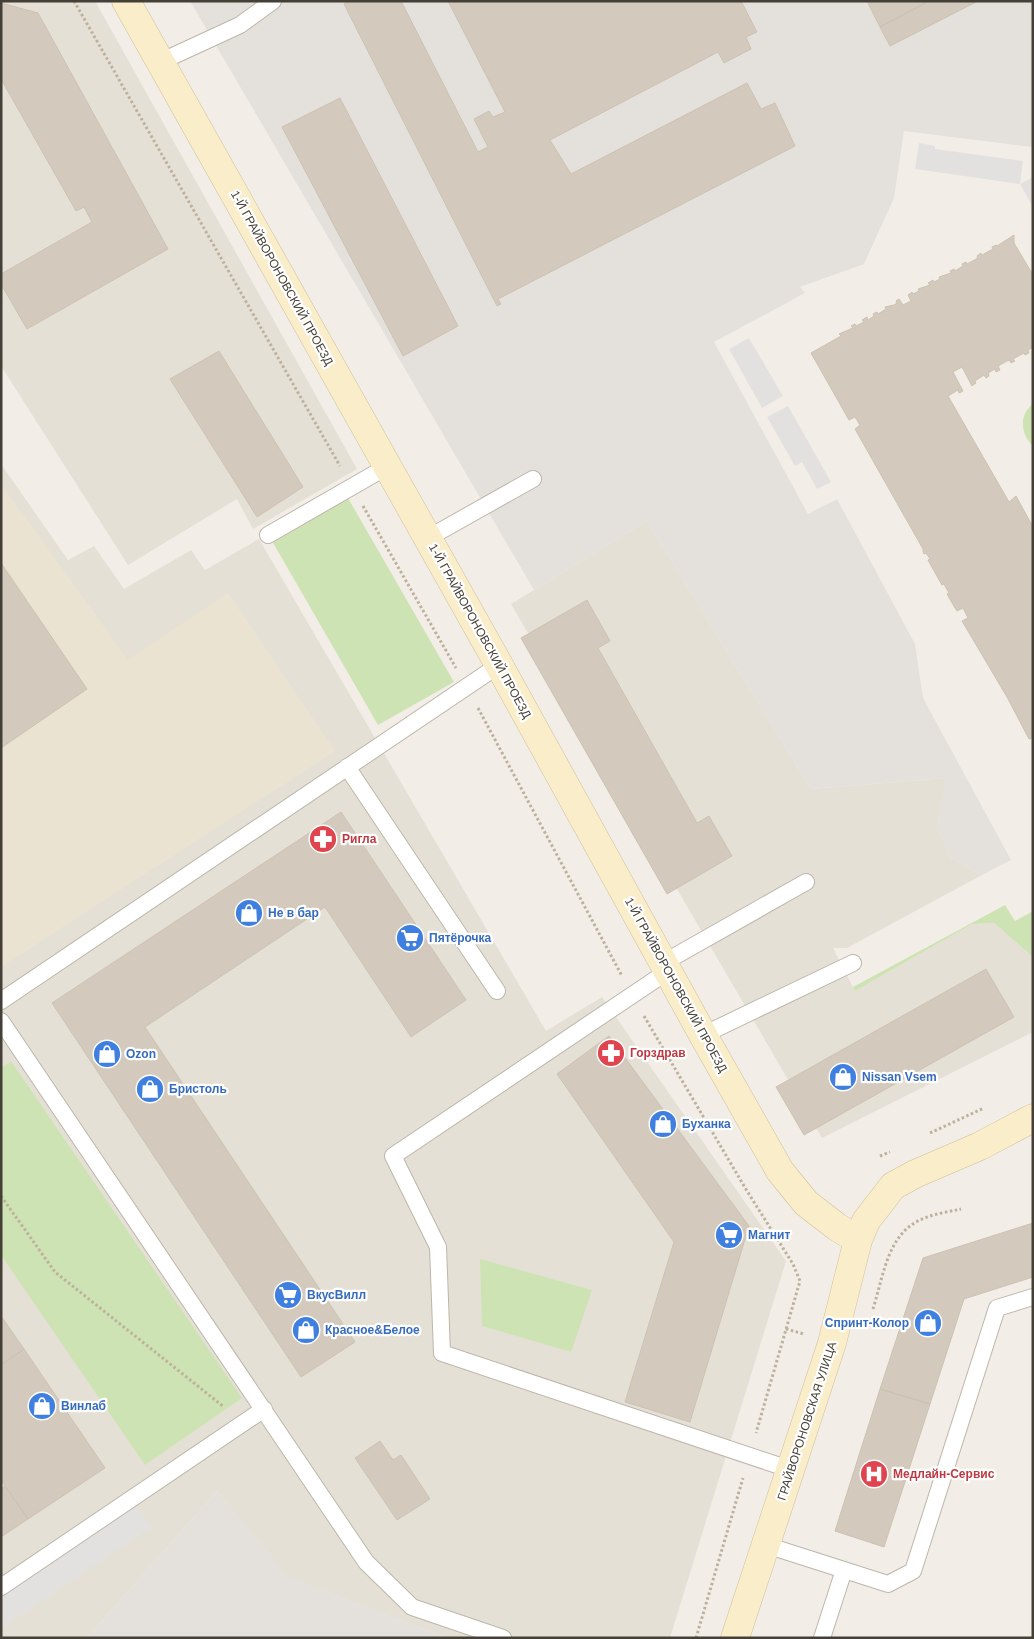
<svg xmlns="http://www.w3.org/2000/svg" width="1034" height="1639" font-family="Arial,sans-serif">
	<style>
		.residential { fill: #e5e0d6 }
		.industrial { fill: #e4e0dc }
		.education { fill: #eae3d2 }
		.green { fill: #cee3b3 }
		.parking { fill: #e3e1df }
		.building { fill: #d3cabd; stroke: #cdc2b1 }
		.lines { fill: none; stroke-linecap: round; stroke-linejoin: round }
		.lane-casing { stroke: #bdb6aa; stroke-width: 18 }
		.secondary-casing { stroke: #cec09a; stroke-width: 29 }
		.path { stroke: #bdb19d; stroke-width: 3; stroke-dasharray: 2.5 2.5; stroke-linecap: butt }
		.lane { stroke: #fff; stroke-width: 16 }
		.secondary { stroke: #faedc9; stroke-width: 28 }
		.labels { text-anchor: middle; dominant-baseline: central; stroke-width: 4.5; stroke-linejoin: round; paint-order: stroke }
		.street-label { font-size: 12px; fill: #443f37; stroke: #fff }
		.health-label { font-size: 12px; font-weight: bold; fill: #be3a42; stroke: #fff; text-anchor: start }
		.shop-label { font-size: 12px; font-weight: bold; fill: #366cbe; stroke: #fff; text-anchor: start }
	</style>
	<rect width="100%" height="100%" fill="#f2eee7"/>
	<path class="residential" d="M1 1H95L357 469 253 529 237 499 128 565 1 366Z
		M1 464 68 560 94 546 124 589 191 550 205 570 259 539 546 1031 602 997 786 1261 670 1638H447L288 1577 217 1491 87 1638H1Z
		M647 521 811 789 947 778 937 825 951 858 982 875 847 948H833L855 991 972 924 994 923 1033 957V1032L822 1138 511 604Z"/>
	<path class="industrial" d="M190 1H1033V147L904 131 894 198 864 264 800 287 805 293 714 342 808 514 837 499 915 644 923 698 1011 860 982 875 951 858 937 825 946 778 811 789 647 521 534 590Z
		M217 1491 289 1577 447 1638H87Z"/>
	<path class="education" d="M1 484 128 660 228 593 335 751 1 967Z"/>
	<path class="green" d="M1033 404V446C1021 435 1018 415 1033 404Z
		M348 498 454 682 378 725 272 541Z
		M1005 905 1015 921 1033 911V957L994 923 972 924 855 991 853 987Z
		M11 1061 242 1398 145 1465 1 1255V1068Z
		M480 1259 592 1290 571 1352 482 1326Z"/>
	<path class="parking" d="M919 143 935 146V149L1023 161 1020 184 1033 177V203L1031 204 1020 184 915 169Z
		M749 338 783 396 762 408 729 349Z
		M788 406 831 482 817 489 802 462 795 466 767 417Z
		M136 1506 151 1527 1 1628V1596Z"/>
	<path class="building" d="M349 1H401L478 152 488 147 474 119 489 111 493 117 505 112 448 1H741L757 32 746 37 751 49 724 63 718 52 550 140 571 174 747 83 761 109 775 103 795 146 498 299 501 304 497 306 344 4Z
		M867 1H929L880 27Z
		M929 1H978L890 46 880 27Z
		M1 3 38 13 168 249 27 329 1 284V274L92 222 84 207 76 211 1 79Z
		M340 98 458 326 403 356 282 127Z
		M1014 235V243L1033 275V347L1028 350 1029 353 1025 355 1024 353 1013 359 1015 361 1011 363 1009 360 1007 361 998 366 1000 370 996 372 995 369 988 373 989 376 986 378 984 375 975 381 976 383 972 386 962 367 953 372 963 391 959 393 958 390 948 396 1009 502 1016 496 1033 527V738L1029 739 1007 697 962 621 968 618 963 608 957 611 955 608 947 594 949 593 944 584 942 585 928 560 930 559 926 553 924 554 923 551V549L855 429 860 425 855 417 849 420 811 353 841 336 839 334 853 328 851 326 855 324 856 326 864 322 862 320 867 317 868 320 874 316 873 314 877 312 878 314 886 309 885 307 894 305 897 303 896 301 899 299 903 305 911 301 908 295 912 292 913 294 919 291 918 289 930 285 928 283 933 280 934 282 940 279 939 277 951 273 950 271 954 269 955 271 963 266 962 264 966 262 967 264 978 258 977 256 981 253 982 255 993 249 992 247 996 245 997 246Z
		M219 351 303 487 257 517 170 379Z
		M1 563 87 689 1 748Z
		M587 600 610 641 598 648 697 823 709 816 732 856 667 894 521 638Z
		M341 812 466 1000 411 1037 325 907 145 1027 355 1342 301 1377 52 1003Z
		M986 969 1014 1017 804 1135 776 1087Z
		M609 1036 749 1226 690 1422 625 1402 674 1242 557 1074Z
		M1033 1223V1277L964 1299 930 1404 880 1389 923 1258Z
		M1 1316 24 1349 1 1365Z
		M24 1349 105 1468 28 1519 1 1480V1365Z
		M880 1389 930 1404 884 1547 835 1531Z
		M380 1441 393 1460 401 1455 430 1499 397 1520 355 1458Z
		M5 1486 28 1519 1 1537V1489Z"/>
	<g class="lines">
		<defs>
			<path id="lane" d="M160 62 240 25 273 1
				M268 535 388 466
				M428 538 533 479
				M347 767 497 991
				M663 963 806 882
				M668 971 393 1156 438 1247 442 1353 792 1470
				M1 1001 499 665
				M1 1021 366 1562 412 1607 503 1638
				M703 1035 853 963
				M766 1545 888 1584 913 1571 997 1308 1033 1297
				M1 1587 264 1409
				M822 1638 844 1570"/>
			<path id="secondary" d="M126 1 499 665 703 1035 780 1171 806 1203 837 1227 858 1240
				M735 1638 832 1343 858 1240 866 1221 893 1186 915 1174 980 1146 1033 1118"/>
		</defs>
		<use href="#lane" class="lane-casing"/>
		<use href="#secondary" class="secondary-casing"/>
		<path class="path" d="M74 1 340 466
			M363 506 456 668
			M478 708 622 976
			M644 1016 747 1191 793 1264 800 1281 756 1433
			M930 1133 984 1108
			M880 1156 890 1152
			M1 1196 55 1272 224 1407
			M873 1309C883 1278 887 1235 920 1220 932 1214 948 1212 961 1209
			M786 1329 804 1334
			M696 1638 743 1478"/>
		<use href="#lane" class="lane"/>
		<use href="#secondary" class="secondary"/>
	</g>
	<defs>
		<symbol id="pharmacy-disc" viewBox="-11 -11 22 22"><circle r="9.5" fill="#e0444e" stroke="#fff"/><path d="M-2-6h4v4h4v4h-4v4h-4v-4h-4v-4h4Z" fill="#fff"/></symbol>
		<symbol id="shop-disc" viewBox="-11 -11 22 22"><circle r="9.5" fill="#3f7fe0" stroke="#fff"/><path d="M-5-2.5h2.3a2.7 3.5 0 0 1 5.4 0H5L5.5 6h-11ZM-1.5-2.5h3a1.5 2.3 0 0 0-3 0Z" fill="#fff"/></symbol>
		<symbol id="supermarket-disc" viewBox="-11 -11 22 22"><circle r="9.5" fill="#3f7fe0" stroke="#fff"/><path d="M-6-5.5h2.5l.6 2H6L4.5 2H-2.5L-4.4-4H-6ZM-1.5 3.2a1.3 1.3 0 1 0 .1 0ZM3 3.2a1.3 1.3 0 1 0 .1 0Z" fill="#fff"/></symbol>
		<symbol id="hospital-disc" viewBox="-11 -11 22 22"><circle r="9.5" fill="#e0444e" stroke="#fff"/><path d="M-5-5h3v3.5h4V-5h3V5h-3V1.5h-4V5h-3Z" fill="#fff"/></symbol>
	</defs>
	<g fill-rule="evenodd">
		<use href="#pharmacy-disc" x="307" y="823" width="32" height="32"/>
		<use href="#shop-disc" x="233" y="897" width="32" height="32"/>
		<use href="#supermarket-disc" x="394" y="922" width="32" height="32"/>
		<use href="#pharmacy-disc" x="595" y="1037" width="32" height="32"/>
		<use href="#shop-disc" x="91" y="1038" width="32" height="32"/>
		<use href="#shop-disc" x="827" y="1061" width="32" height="32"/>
		<use href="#shop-disc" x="134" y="1073" width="32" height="32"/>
		<use href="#shop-disc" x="647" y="1108" width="32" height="32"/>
		<use href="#supermarket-disc" x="713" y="1219" width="32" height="32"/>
		<use href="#supermarket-disc" x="272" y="1279" width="32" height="32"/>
		<use href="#shop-disc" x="912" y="1307" width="32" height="32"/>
		<use href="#shop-disc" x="290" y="1314" width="32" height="32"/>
		<use href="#shop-disc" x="26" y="1390" width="32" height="32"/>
		<use href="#hospital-disc" x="858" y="1458" width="32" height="32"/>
	</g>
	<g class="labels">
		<g class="street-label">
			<text transform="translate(282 278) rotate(61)">1-Й ГРАЙВОРОНОВСКИЙ ПРОЕЗД</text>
			<text transform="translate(480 631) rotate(61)">1-Й ГРАЙВОРОНОВСКИЙ ПРОЕЗД</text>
			<text transform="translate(676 985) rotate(61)">1-Й ГРАЙВОРОНОВСКИЙ ПРОЕЗД</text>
			<text transform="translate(807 1421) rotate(-72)">ГРАЙВОРОНОВСКАЯ УЛИЦА</text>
		</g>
		<g class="health-label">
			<text x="342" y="839">Ригла</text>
			<text x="630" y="1053">Горздрав</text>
			<text x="893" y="1474">Медлайн-Сервис</text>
		</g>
		<g class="shop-label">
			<text x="268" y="913">Не в бар</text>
			<text x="429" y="938">Пятёрочка</text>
			<text x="126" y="1054">Ozon</text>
			<text x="862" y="1077">Nissan Vsem</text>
			<text x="169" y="1089">Бристоль</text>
			<text x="682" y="1124">Буханка</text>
			<text x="748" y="1235">Магнит</text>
			<text x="307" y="1295">ВкусВилл</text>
			<text x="909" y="1323" text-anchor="end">Спринт-Колор</text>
			<text x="325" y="1330">Красное&amp;Белое</text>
			<text x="61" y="1406">Винлаб</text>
		</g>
	</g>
	<rect width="1034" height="1639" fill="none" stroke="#443f37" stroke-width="5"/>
</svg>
